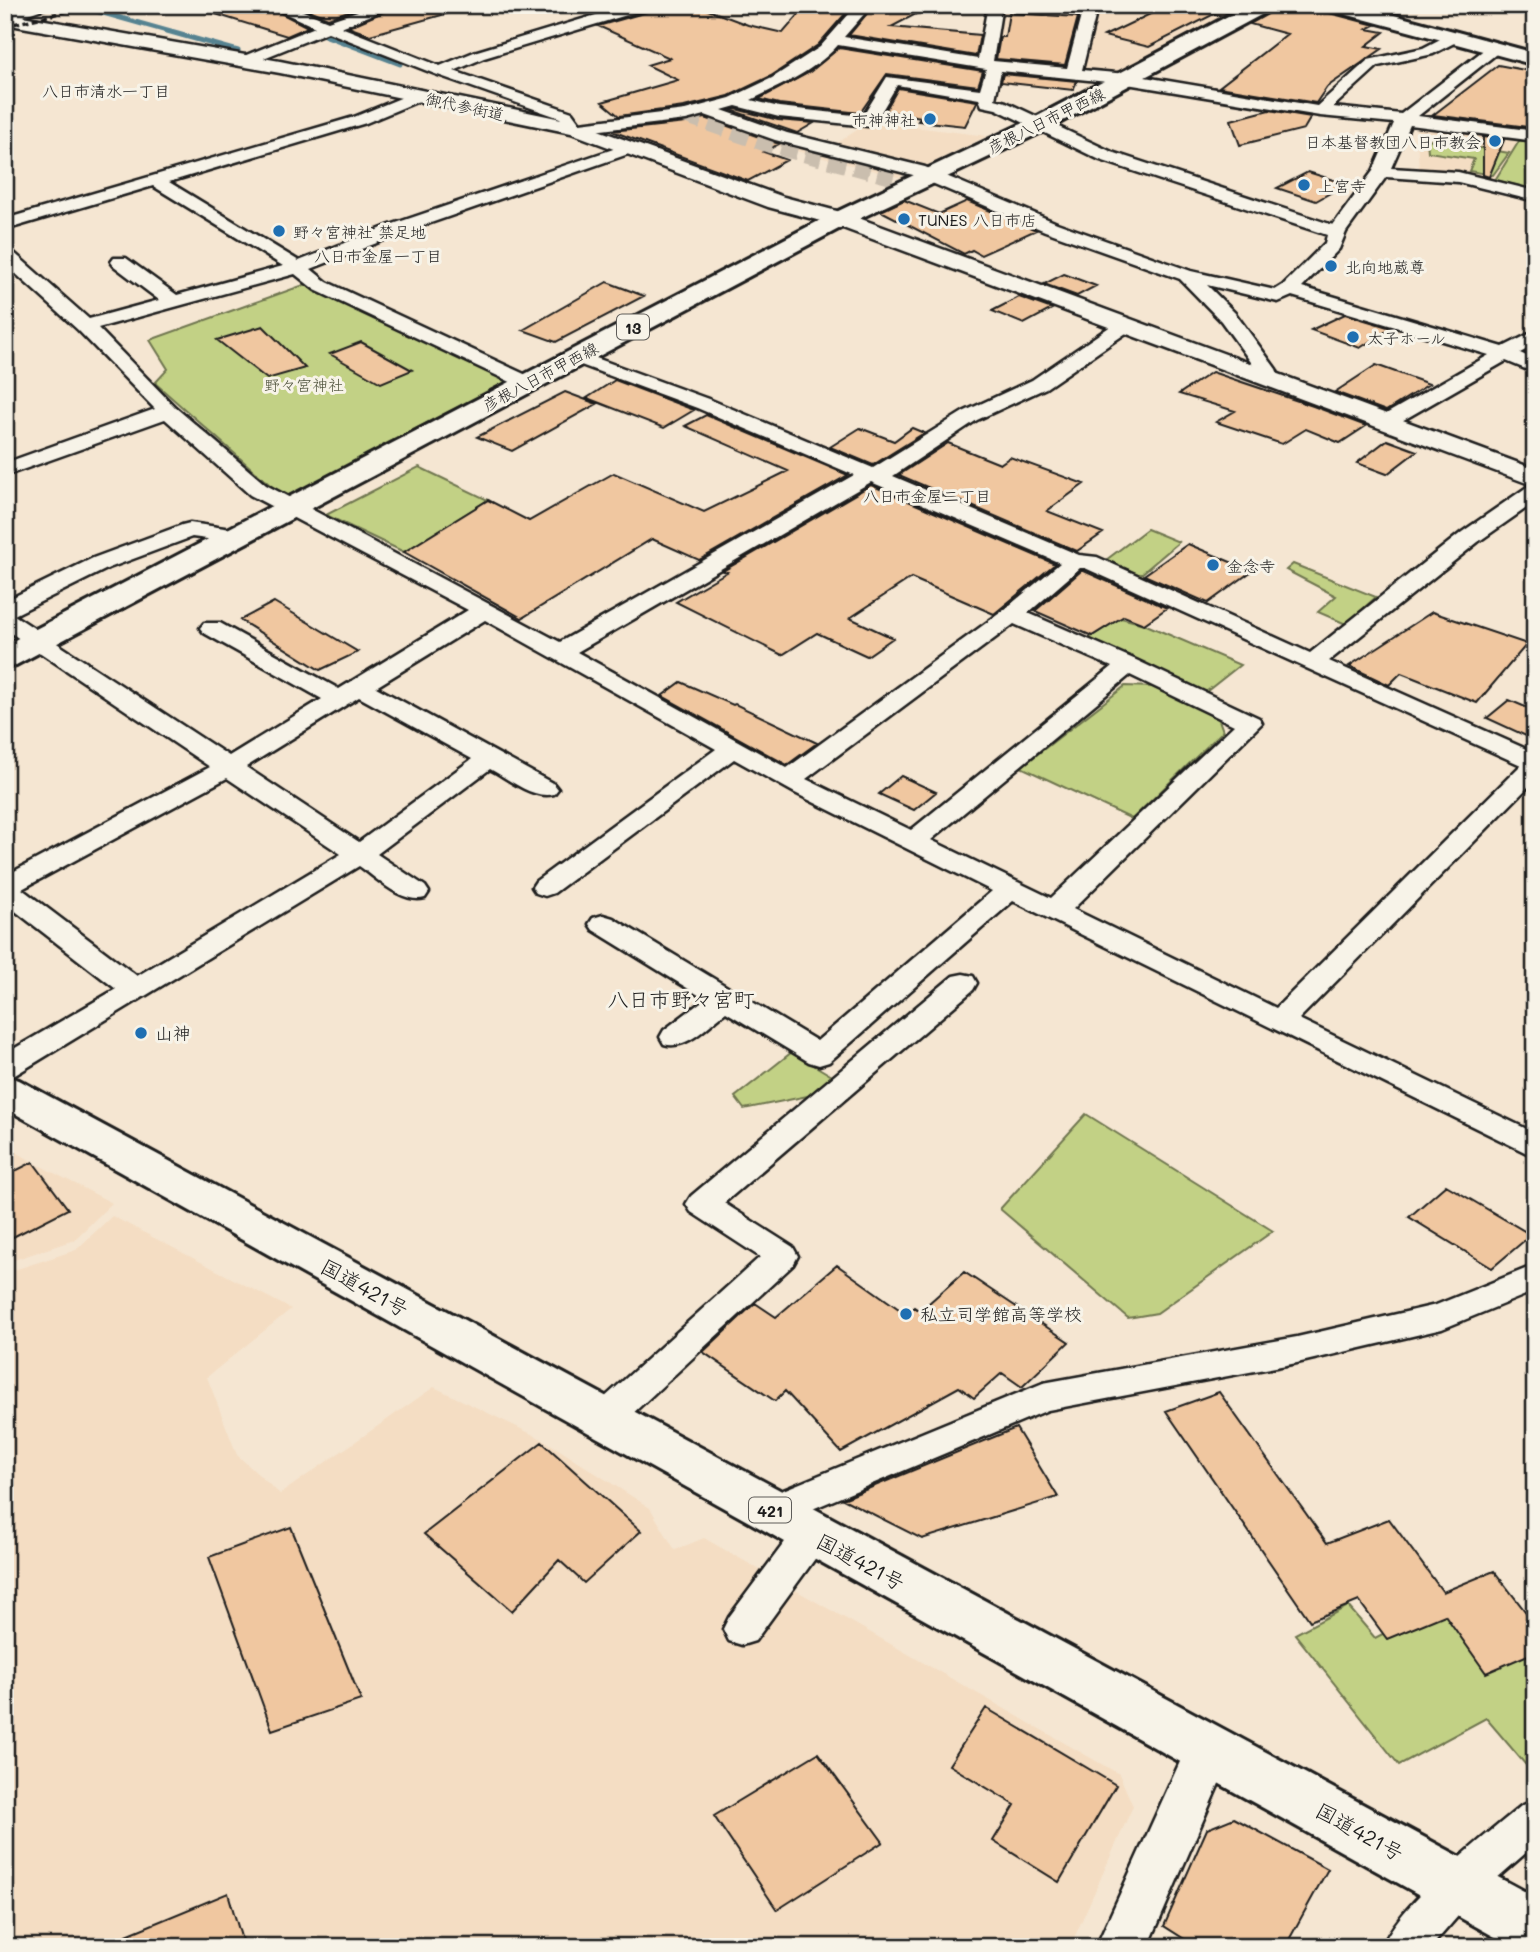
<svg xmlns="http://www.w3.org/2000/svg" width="1540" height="1952" font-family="Mali,'Klee One',sans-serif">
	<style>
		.built { fill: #f4ddc3 }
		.green { fill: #c2d185; stroke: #6f7650; stroke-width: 2 }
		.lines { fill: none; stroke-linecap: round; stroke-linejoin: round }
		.stream { stroke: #578391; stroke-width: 5 }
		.building { fill: #f0c7a0; stroke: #1c1c1c; stroke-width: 2 }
		.minor-tunnel { stroke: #cabeae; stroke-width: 17; stroke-dasharray: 17 8; stroke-linecap: butt }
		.minor-casing { stroke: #1c1c1c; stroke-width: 5 }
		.tertiary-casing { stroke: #1c1c1c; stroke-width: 5 }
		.secondary-casing { stroke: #1c1c1c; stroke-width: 6 }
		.primary-casing { stroke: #1c1c1c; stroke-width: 6 }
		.trunk-casing { stroke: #1c1c1c; stroke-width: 6 }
		.minor { fill: #f7f3e8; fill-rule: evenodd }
		.tertiary { fill: #f7f3e8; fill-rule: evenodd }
		.secondary { fill: #f7f3e8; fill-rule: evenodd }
		.primary { fill: #f7f3e8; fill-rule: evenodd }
		.trunk { fill: #f7f3e8; fill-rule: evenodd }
		.rail { stroke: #1c1c1c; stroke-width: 3.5; stroke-dasharray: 6 3.5; stroke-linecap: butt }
		.poi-dot { fill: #1f6fb2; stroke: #f7f3e8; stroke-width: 2.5 }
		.labels { text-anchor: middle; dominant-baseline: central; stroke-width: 6; stroke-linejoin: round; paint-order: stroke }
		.far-neighbourhood-label { font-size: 16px; fill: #1c1c1c; stroke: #f7f3e8 }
		.far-street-label { font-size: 16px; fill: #1c1c1c; stroke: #f7f3e8 }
		.far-poi-label { font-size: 16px; fill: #1c1c1c; stroke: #f7f3e8; text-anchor: start }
		.shield { fill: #f7f3e8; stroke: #5e5c59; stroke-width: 2 }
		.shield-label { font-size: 16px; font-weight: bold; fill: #1c1c1c }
		.far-park-label { font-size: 16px; fill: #4e523c; stroke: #f7f3e8 }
		.poi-label { font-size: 18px; fill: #1c1c1c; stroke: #f7f3e8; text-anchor: start }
		.quarter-label { font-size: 21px; fill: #1c1c1c; stroke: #f7f3e8 }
		.near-street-label { font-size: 21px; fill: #1c1c1c; stroke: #f7f3e8 }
	</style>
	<rect width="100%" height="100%" fill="#f5e6d2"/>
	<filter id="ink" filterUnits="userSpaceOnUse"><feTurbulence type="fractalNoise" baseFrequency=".0143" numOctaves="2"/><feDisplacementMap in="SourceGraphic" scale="14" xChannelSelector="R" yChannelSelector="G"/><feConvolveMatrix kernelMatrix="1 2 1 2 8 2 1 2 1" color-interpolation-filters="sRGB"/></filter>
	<g filter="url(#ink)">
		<path class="built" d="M851 5H875L856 29 832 50 783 84 752 102 719 111 755 126 833 146 866 124 875 122 987 136 902 178 729 134 687 118 603 131 596 123 682 111 742 94 813 47Z
			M1003 5H1247L1108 76 995 66Z
			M1416 122 1521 138 1495 180 1470 174 1419 169Z
			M5 1145 33 1162 112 1203 74 1240 5 1263Z
			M112 1216 291 1309 207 1377 237 1455 280 1494 434 1387 544 1440 650 1508 675 1550 704 1538 1119 1774 1133 1806 1070 1947H5V1273L76 1250Z"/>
		<path class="green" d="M1521 138 1535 139V190L1495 180Z
			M1427 139 1509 153 1493 175 1469 171 1474 159 1428 152Z
			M312 282 517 377 386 444 287 500 155 383 168 369 150 340Z
			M419 467 488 500 404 552 326 515Z
			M1147 529 1179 542 1140 575 1106 560Z
			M1293 564 1376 597 1346 624 1318 612 1336 596 1286 570Z
			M1121 618 1144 624 1240 665 1202 695 1086 640Z
			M1125 686 1154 687 1218 717 1223 731 1132 819 1021 767Z
			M792 1052 842 1082 827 1092 744 1109 735 1097Z
			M1086 1114 1273 1231 1157 1313 1128 1318 1000 1209Z
			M1441 1604 1535 1640V1769L1531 1771 1486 1718 1399 1765 1295 1634 1348 1606 1375 1638Z"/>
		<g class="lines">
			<path class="stream" d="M75 5 238 51
				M295 24 400 64"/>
		</g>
		<path class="building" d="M210 5H265L308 27 287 36 209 12Z
			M296 5H366L328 18Z
			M399 5H448L449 13 370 35 348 27Z
			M654 5H695L748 25 783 33 807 5H853L818 45 771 76 729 96 684 107 619 116 602 102 678 80 647 65 670 58 598 26 651 11Z
			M874 5H933L891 27 980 35 976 56 849 35Z
			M1169 5H1243L1222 16 1214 14 1149 47 1104 36Z
			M1277 5H1321L1325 12 1375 25 1367 29 1384 32 1366 46 1382 49 1327 87 1316 103 1219 87 1287 34 1250 24 1273 11Z
			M1009 13 1078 17 1065 65 996 59 1000 37H1005Z
			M839 48 983 71 978 86 887 74 860 113 779 104 759 99 810 72Z
			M1498 65 1535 72V128L1433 115Z
			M1003 74 1077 81 1073 90 1001 82Z
			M898 88 977 101V102L965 126 918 121 921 117 885 111Z
			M736 109 778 120 814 123 797 133 731 110Z
			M1269 110 1311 117 1304 129 1240 145 1231 120Z
			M705 118 779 144 764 152 787 160 748 181 612 131 686 123Z
			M1483 137 1504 140 1489 177 1483 175Z
			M1308 172 1346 184 1316 201 1277 188Z
			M904 200 939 214 967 201 1036 230 981 255 972 250 964 254 881 211Z
			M1064 274 1096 286 1077 296 1044 284Z
			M607 282 644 296 556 342 523 330Z
			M1019 297 1052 309 1024 324 992 311Z
			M1345 314 1391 328 1360 348 1311 330Z
			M263 326 305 368 267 379 217 340Z
			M361 342 412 370 381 383 330 354Z
			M1376 365 1429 384 1386 411 1335 392Z
			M1212 372 1313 406 1366 426 1340 443 1306 429 1282 444 1216 422 1235 411 1179 394Z
			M615 380 694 410 664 428 587 398Z
			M565 392 597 404 512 451 477 437Z
			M706 415 848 475 699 560 652 539 522 618 404 552 488 500 529 521 614 473 704 512 788 471 685 426Z
			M860 428 894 441 912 428 924 433 873 465 830 447Z
			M1387 440 1417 451 1387 474 1357 463Z
			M948 443 1000 464 1010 457 1084 484 1047 511 1103 533 1077 551 899 475Z
			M871 485 1055 564 994 614 911 578 850 618 893 638 867 656 817 633 782 655 676 602 727 572 723 571Z
			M1188 544 1252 571 1208 603 1144 575Z
			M1081 571H1084L1167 608 1144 624 1124 616 1092 636 1035 611Z
			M274 602 358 652 320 670 240 620Z
			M1432 612 1527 644 1477 703 1401 673 1389 685 1349 666Z
			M681 682 733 705 735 704 817 743 787 765 662 696Z
			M1509 700 1535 711V740L1487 718Z
			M901 776 936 792 914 810 879 794Z
			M33 1162 68 1209 5 1241V1176Z
			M1446 1185 1531 1235 1492 1268 1409 1217Z
			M837 1265 906 1314 914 1307 920 1311 964 1272 1069 1342 1022 1387 1002 1373 974 1398 959 1387 841 1452 785 1391 775 1401 703 1352 755 1303 776 1317Z
			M1219 1392 1327 1543 1389 1519 1443 1592 1494 1571 1535 1624V1652L1486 1673 1445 1615 1387 1639 1359 1601 1310 1621 1166 1411Z
			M1016 1428 1058 1497 922 1539 843 1499Z
			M542 1442 641 1531 584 1583 559 1560 512 1611 424 1534Z
			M291 1527 361 1700 272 1730 209 1557Z
			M986 1708 1116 1785 1059 1882 993 1841 1015 1805 949 1765Z
			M818 1753 883 1842 777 1910 714 1816Z
			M1234 1818 1328 1869 1285 1947H1197L1164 1926 1207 1829Z
			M228 1893 244 1947H100V1946Z"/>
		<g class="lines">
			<path class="minor-tunnel" d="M686 115 771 145 917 183"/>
			<defs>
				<path id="minor" d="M31 5H54L5 22V13Z
					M267 5H288L328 21 375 5H397L341 27 440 66 474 52 629 5H652L650 8 484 58 454 71 572 112 580 123 685 110 730 98 772 78 820 47 857 5H872L844 37 978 59 988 5H1002L993 61 1067 68 1084 5H1098L1082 70 1127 74 1317 106 1368 60 1423 48 1448 35H1458L1460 38 1458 41 1433 54 1378 66 1333 107 1401 114 1490 45H1500L1503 48 1500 51 1418 116 1535 131V141L1410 125 1391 168 1458 172 1535 191V201L1458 182 1386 177 1346 232 1339 249 1302 287 1503 347 1535 331V345L1520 353 1535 360V373L1506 361 1393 426H1379L1376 422 1379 418 1489 355 1292 296 1278 302 1207 285 1235 313 1276 369 1280 379 1277 383H1263L1256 369 1221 321 1180 279 1045 231 913 175 775 140 705 115 686 120 576 133 570 131 560 118 435 74 328 32 249 64H239L236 61 239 58 315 27ZM838 45 986 69 980 89 887 77 863 116 779 107 751 100C780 86 816 70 838 45ZM1001 71 1127 84 1320 116 1394 123 1373 171 1333 225 1112 152 1006 102 995 99ZM897 85 979 99 982 106 996 109 1100 160 1327 235 1325 243 1283 285 1275 290 1191 271 1057 223 925 167 787 133 722 110 736 106 779 117 868 126 874 124Z
					M420 90 428 95 426 98 366 123 169 182 299 261 390 225 625 145H637L639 148 637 151 402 233 311 269 327 282 535 379 538 383 535 387H521L315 290 295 274 98 328 175 407 266 485 560 642 854 475 697 408 570 361 567 357 570 353 577 351 711 400 873 468 963 412 1032 380 1118 321H1132L1134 325 1132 329 1046 388 977 420 893 476 1079 555 1097 557 1310 653 1462 532 1527 487 1535 486V502L1478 542 1329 661 1535 753V780L1299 1019 1535 1133V1157L1013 901 829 1062 819 1065 809 1062 726 1012C708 1025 687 1051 664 1044L660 1037 664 1030 705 999 593 930 589 924 593 918 603 915 613 918 817 1041 992 891 795 793 734 759 554 893 545 896 536 893 532 887 536 881 716 749 485 620 376 687 554 784 558 789 554 794C533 800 509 779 490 769L377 854 425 886 429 892 425 898C402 904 378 879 359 866L15 1075 5 1078V1054L116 989 5 903V876L210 767 5 629V601L93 558 182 525 190 523 245 531 248 536 245 541 237 543 192 537 109 568 14 615 229 756 322 699 204 633 200 628 204 623H220L339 689 468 610 250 495 165 419 5 476V463L155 409 78 330 5 264V249L11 250 89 319 159 300 114 266 111 262 114 258H126L177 295 283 266 153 186 5 230V219L354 117ZM871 482 1060 563 1004 610 787 768 577 652ZM1080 568H1085L1521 765 1276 1008 1073 909 1262 723 1259 718 1136 660 1028 613ZM1014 624 1112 667 911 830 806 779ZM1130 675 1234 725 1051 898 931 840ZM359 697 472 759 359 842 246 767ZM227 778 341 854 137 976 22 889Z
					M963 974 973 976 977 983 973 990 724 1203 793 1247 798 1256 793 1265 617 1428 605 1432 593 1428 588 1418 593 1408 760 1257 691 1212 686 1204 691 1196 953 976Z
					M1535 1265V1291L1442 1329 1297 1363 1048 1410 772 1526 759 1522 754 1511 759 1500 1043 1383 1297 1337 1436 1305Z
					M812 1519 825 1523 830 1534 825 1545 755 1641 742 1645 729 1641 723 1629 729 1617 799 1523Z
					M1535 1800V1845L1472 1900 1431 1947H1382C1402 1900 1482 1839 1521 1806Z"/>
				<path id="tertiary" d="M5 13 280 61 576 122 784 197 848 214 1535 469V486L832 224 768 207 571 133 280 73 5 24Z
					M1210 1727 1227 1733 1234 1749 1148 1947H1096L1193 1733Z"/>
				<path id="secondary" d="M1323 5H1357L1535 53V65L1326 9Z"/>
				<path id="primary" d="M1249 5H1275L1272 9 1048 129 848 224 16 665 5 668V645L832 214 1032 119Z"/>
				<path id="trunk" d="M5 1076 19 1080 1535 1897V1947H1513L5 1108Z"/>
			</defs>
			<use href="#minor" class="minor-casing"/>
			<use href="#tertiary" class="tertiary-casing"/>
			<use href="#secondary" class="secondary-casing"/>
			<use href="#primary" class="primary-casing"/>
			<use href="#trunk" class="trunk-casing"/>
			<use href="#minor" class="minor"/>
			<use href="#tertiary" class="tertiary"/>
			<use href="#secondary" class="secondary"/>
			<use href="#primary" class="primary"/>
			<use href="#trunk" class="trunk"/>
			<path class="rail" d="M5 26 93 5"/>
		</g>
	</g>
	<g class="poi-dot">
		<circle cx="930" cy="119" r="7"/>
		<circle cx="1495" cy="141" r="7"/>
		<circle cx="1304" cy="185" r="7"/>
		<circle cx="904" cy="219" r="7"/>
		<circle cx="279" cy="231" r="7"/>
		<circle cx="1331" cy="266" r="7"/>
		<circle cx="1353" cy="337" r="7"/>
		<circle cx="1213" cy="565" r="7"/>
		<circle cx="141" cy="1033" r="7"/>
		<circle cx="906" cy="1314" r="7"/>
	</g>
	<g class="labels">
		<g class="far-neighbourhood-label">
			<text x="106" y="90">八日市清水一丁目</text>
			<text x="378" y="255">八日市金屋一丁目</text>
			<text x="927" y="495">八日市金屋二丁目</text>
		</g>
		<g class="far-street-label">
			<text transform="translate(465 106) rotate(12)">御代参街道</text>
			<text transform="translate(1046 120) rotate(-26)">彦根八日市甲西線</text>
			<text transform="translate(540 376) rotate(-28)">彦根八日市甲西線</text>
		</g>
		<g class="far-poi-label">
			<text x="916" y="119" text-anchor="end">市神神社</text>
			<text x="1481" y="141" text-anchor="end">日本基督教団八日市教会</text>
			<text x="1318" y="185">上宮寺</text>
			<text x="918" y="219">TUNES 八日市店</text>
			<text x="293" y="231">野々宮神社 禁足地</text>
			<text x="1345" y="266">北向地蔵尊</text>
			<text x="1367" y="337">太子ホール</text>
			<text x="1227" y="565">金念寺</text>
		</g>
		<g class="shield">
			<rect x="617" y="314.5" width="32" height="25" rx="5"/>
			<rect x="749" y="1497.5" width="42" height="25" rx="5"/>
		</g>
		<g class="shield-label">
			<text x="633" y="327">13</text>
			<text x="770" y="1510">421</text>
		</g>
		<g class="far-park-label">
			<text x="304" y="384">野々宮神社</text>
		</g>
		<g class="poi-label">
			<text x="155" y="1033">山神</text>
			<text x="920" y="1314">私立司学館高等学校</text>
		</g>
		<g class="quarter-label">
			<text x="681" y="998">八日市野々宮町</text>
		</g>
		<g class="near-street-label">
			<text transform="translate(365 1287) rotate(29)">国道421号</text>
			<text transform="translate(861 1561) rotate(28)">国道421号</text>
			<text transform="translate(1360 1831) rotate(29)">国道421号</text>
		</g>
	</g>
	<rect width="1540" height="1952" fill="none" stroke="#f7f3e8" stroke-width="28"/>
	<rect x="14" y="14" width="1512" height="1924" fill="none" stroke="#1c1c1c" stroke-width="2.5" filter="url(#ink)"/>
</svg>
